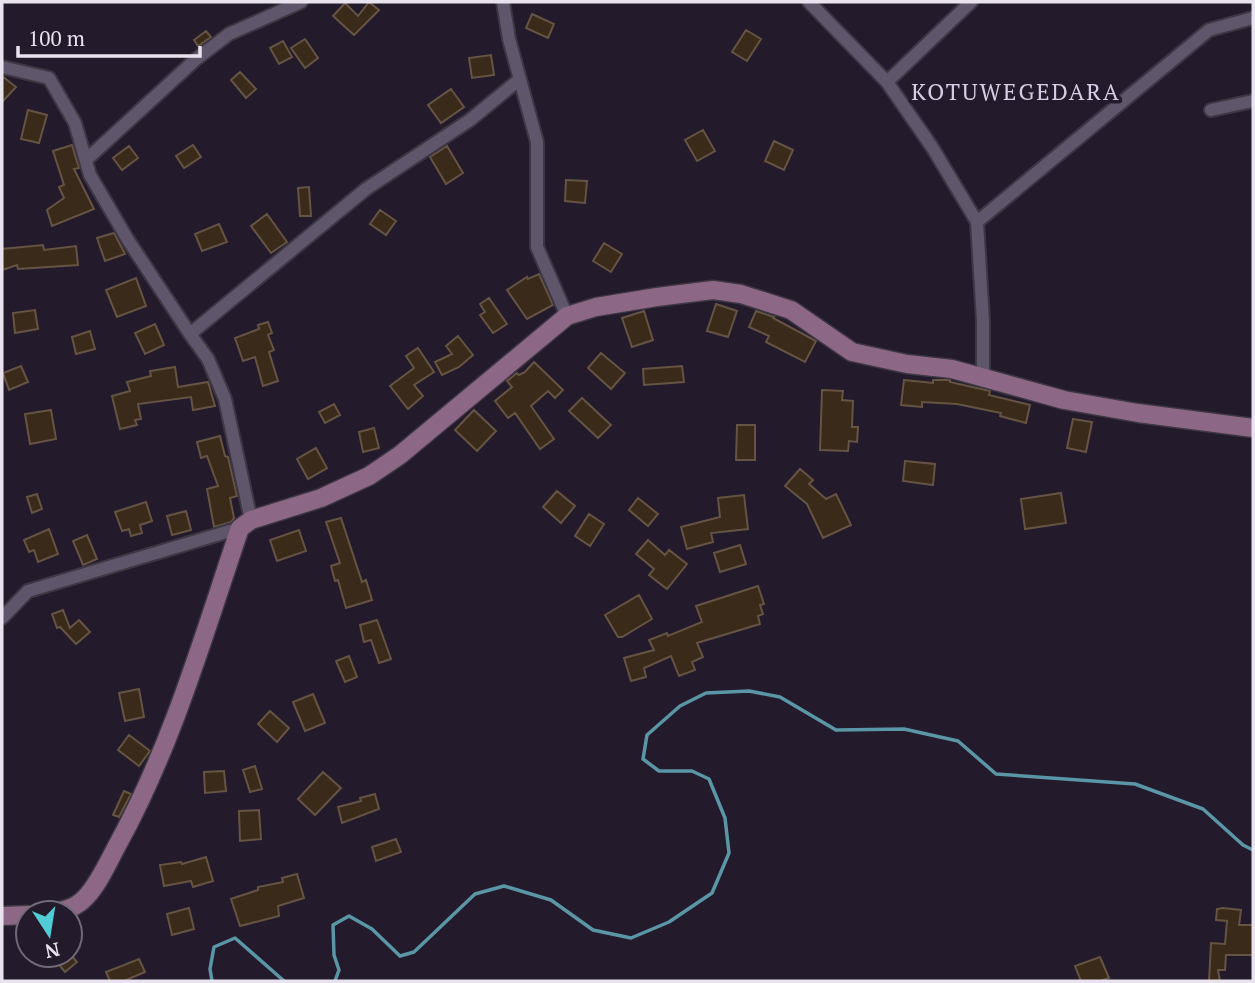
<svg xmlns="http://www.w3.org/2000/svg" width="1255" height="983" font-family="'PT Serif',serif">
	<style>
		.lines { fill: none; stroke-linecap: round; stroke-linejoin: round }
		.stream { stroke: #5a96a6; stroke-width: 3.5 }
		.building { fill: #392a1a; stroke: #655443; stroke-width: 2 }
		.street-casing { stroke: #3d3643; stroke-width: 16 }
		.secondary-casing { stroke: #3d3643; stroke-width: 21 }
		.street { stroke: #60566b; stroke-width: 12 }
		.secondary { stroke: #8d6886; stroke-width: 18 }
		.labels { text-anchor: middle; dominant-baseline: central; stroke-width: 7; stroke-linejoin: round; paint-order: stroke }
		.quarter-label { font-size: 23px; letter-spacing: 2px; fill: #d8cce4; stroke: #231a2b }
	</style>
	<rect width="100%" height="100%" fill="#231a2b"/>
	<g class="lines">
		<path class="stream" d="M212 981 210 969 214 947 235 938 284 981
			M335 981 339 970 334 955 333 925 349 916 372 929 400 956 414 952 475 894 504 886 551 900 593 930 631 938 669 922 712 893 729 853 725 818 709 779 692 771H659L643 759 647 735 680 706 706 693 749 691 780 697 836 730 904 729 958 741 996 774 1135 784 1203 809 1243 845 1253 850"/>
	</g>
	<path class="building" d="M369 2 379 10 354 35 333 16 345 3 358 16Z
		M532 14 554 24 548 38 526 28Z
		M746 30 761 39 747 61 732 52Z
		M206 31 211 37 198 46 194 40Z
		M305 39 318 58 305 68 291 48Z
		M283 41 292 57 279 64 270 48Z
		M491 55 494 75 472 78 469 58Z
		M240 72 256 89 246 98 231 80Z
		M2 76 16 87 2 102Z
		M451 89 464 107 441 123 428 105Z
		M28 110 47 115 39 143 21 139Z
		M703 130 715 151 697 161 685 140Z
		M774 141 793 150 784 170 765 161Z
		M72 145 79 168 74 169 94 209 52 226 47 210 64 198 59 187 64 185 53 151Z
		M193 145 201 157 184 168 176 156Z
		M129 146 138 158 122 170 113 158Z
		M447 146 463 173 446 184 430 157Z
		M566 180 587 181 585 203 565 201Z
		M309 187 311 216H300L298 188Z
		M380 210 396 221 386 235 370 224Z
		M267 214 287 242 271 253 251 226Z
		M219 224 227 242 202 251 195 234Z
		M114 233 125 254 105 261 97 238Z
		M604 243 622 254 611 272 593 261Z
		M43 245 44 250 76 246 78 265 18 269 17 265 2 270V249Z
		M539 274 553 305 527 319 507 290 527 277 528 279Z
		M136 278 146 306 117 317 106 290Z
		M489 298 507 324 493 333 480 315 485 312 480 304Z
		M716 304 737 311 728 337 707 331Z
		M35 310 38 329 15 333 13 313Z
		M644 311 653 340 632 347 622 318Z
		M756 311 774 317 773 318 816 341 805 362 766 342 769 336 749 327Z
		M268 322 272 333 268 335 274 350 269 352 278 381 263 386 255 357 243 361 235 338 259 329 258 325Z
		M155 324 164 345 145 354 135 333Z
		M90 331 95 349 76 354 72 337Z
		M458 336 473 355 459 367 442 375 435 362 452 354 446 346Z
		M418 348 434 372 414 385 423 396 408 409 390 386 414 368 406 356Z
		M601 353 625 373 611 389 588 368Z
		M534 362 563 390 555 398 548 391 531 406 554 439 540 449 515 413 508 418 495 401 512 387 507 381 517 373 519 375 525 372Z
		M21 366 28 382 9 390 3 373Z
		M682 366 684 382 644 385 643 369Z
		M175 367 178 387 208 382 215 406 193 410 191 397 138 404 141 419 135 420 137 425 120 429 112 396 130 391 127 382 151 376 150 371Z
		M904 380 933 383V380H950V382L990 391 989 395 1030 405 1026 423 1000 416 1001 413 957 404 922 402V407L901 405Z
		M822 390 843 391 842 400 853 401 852 427H858L857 442 849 441 848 451 820 450Z
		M582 398 611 425 598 438 569 411Z
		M334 404 340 415 325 423 319 412Z
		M51 410 56 439 30 444 25 414Z
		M474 410 496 431 477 451 455 430Z
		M1073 419 1092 422 1086 452 1067 448Z
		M737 425H755V460H736Z
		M374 428 379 448 363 452 359 432Z
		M220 436 225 456 228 457 237 496 230 498 234 518 231 522 214 527 207 489 218 486 207 456 201 458 197 442Z
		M316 448 327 468 308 479 297 459Z
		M905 461 935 464 933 485 903 481Z
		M800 469 813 480 809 484 826 499 836 494 851 525 823 538 807 504 785 486Z
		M557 491 575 506 561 523 543 507Z
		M1061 493 1066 523 1025 529 1021 499Z
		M37 494 42 509 32 513 27 497Z
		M744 495 748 529 711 533 713 542 687 549 681 527 720 517 718 498Z
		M638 498 658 514 648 526 629 510Z
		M146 502 152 521 140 525 142 533 131 536 129 529 122 531 115 512Z
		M186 511 191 530 172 535 167 516Z
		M589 514 604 524 590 546 575 536Z
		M341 518 362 582 366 580 372 600 346 608 338 580 335 581 331 566 340 563 326 522Z
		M49 529 58 554 38 562 34 550 29 552 24 540Z
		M299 530 306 551 277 561 270 540Z
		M87 535 97 559 83 565 73 541Z
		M648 540 665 555 669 550 687 564 667 589 649 575 654 569 636 554Z
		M740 545 746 564 720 572 714 553Z
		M758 586 764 604 760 605 763 614 758 616 760 624 697 643 703 657 692 662 695 670 679 676 671 656 644 668 646 677 631 681 624 658 654 650 649 640 667 633 668 636 702 622 696 606Z
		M639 595 652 619 622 637H618L605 615Z
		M63 610 70 628 79 620 90 632 76 644 60 627 57 628 52 614Z
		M377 620 391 659 379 663 371 640 364 642 360 625Z
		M349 656 357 677 345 682 336 661Z
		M139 689 144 717 125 721 119 693Z
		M313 694 325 723 305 731 293 702Z
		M270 711 289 728 277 742 258 724Z
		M129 735 150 751 139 766 118 750Z
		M255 766 262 789 250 792 243 770Z
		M224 771 226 791 205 793 204 772Z
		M323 772 341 788 315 815 298 799Z
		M124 791 131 794 119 817 113 815Z
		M375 794 379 809 342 823 338 807 361 801 360 798Z
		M259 810 261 839 240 841 239 811Z
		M396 839 401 852 376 861 372 847Z
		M206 857 213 881 193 887 191 881 164 886 160 865 181 862 182 864Z
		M297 874 304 898 278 906 279 916 240 926 231 899 258 890V887L283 882 282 878Z
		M189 908 194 929 172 935 167 914Z
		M1223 908 1241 910 1239 925H1253V955H1226L1225 970H1218L1220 981H1209L1211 943 1225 944 1227 921 1216 920 1217 909Z
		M51 955H71L77 962 65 972Z
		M1100 957 1109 978 1100 981H1081L1075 966Z
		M139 959 145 972 124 981H110L106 972Z"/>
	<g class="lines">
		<defs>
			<path id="street" d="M503 2 509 39 537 142V247L567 316
				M809 2 887 82 932 147 977 222
				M2 67 49 78 75 123 90 175 128 240 190 334 208 359 225 399 251 520
				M887 82 971 2
				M1211 110 1253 101
				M86 160 195 60 229 34 301 2
				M190 334 366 189 470 120 520 79
				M983 378V321L977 222 1209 30 1253 18
				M2 618 28 591 240 528"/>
			<path id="secondary" d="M48 913C63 911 75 909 86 897 100 882 109 860 119 842 173 743 204 634 240 528L251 520 321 498 369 476 400 455 567 316 596 307 657 297 713 290 741 294 791 310 852 352 907 364 952 369 1064 400 1138 413 1253 428
				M2 916 28 915"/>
		</defs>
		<use href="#street" class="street-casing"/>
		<use href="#secondary" class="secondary-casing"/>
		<use href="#street" class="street"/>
		<use href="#secondary" class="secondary"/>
	</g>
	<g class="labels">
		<g class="quarter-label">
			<text x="1016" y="91">KOTUWEGEDARA</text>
		</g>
	</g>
	<rect width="1255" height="983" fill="none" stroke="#e9e3ef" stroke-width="7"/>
	<g transform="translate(49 934) rotate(168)"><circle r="33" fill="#231a2b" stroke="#726a79" stroke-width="2"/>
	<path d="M0-5L12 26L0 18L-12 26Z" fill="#51ccd4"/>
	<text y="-10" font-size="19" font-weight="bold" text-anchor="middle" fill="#e9e3ef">N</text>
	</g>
	<path d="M18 46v10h182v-10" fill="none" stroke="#e9e3ef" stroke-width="3.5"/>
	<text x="28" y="46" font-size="21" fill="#e9e3ef" stroke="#231a2b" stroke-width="5" paint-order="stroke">100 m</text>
</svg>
